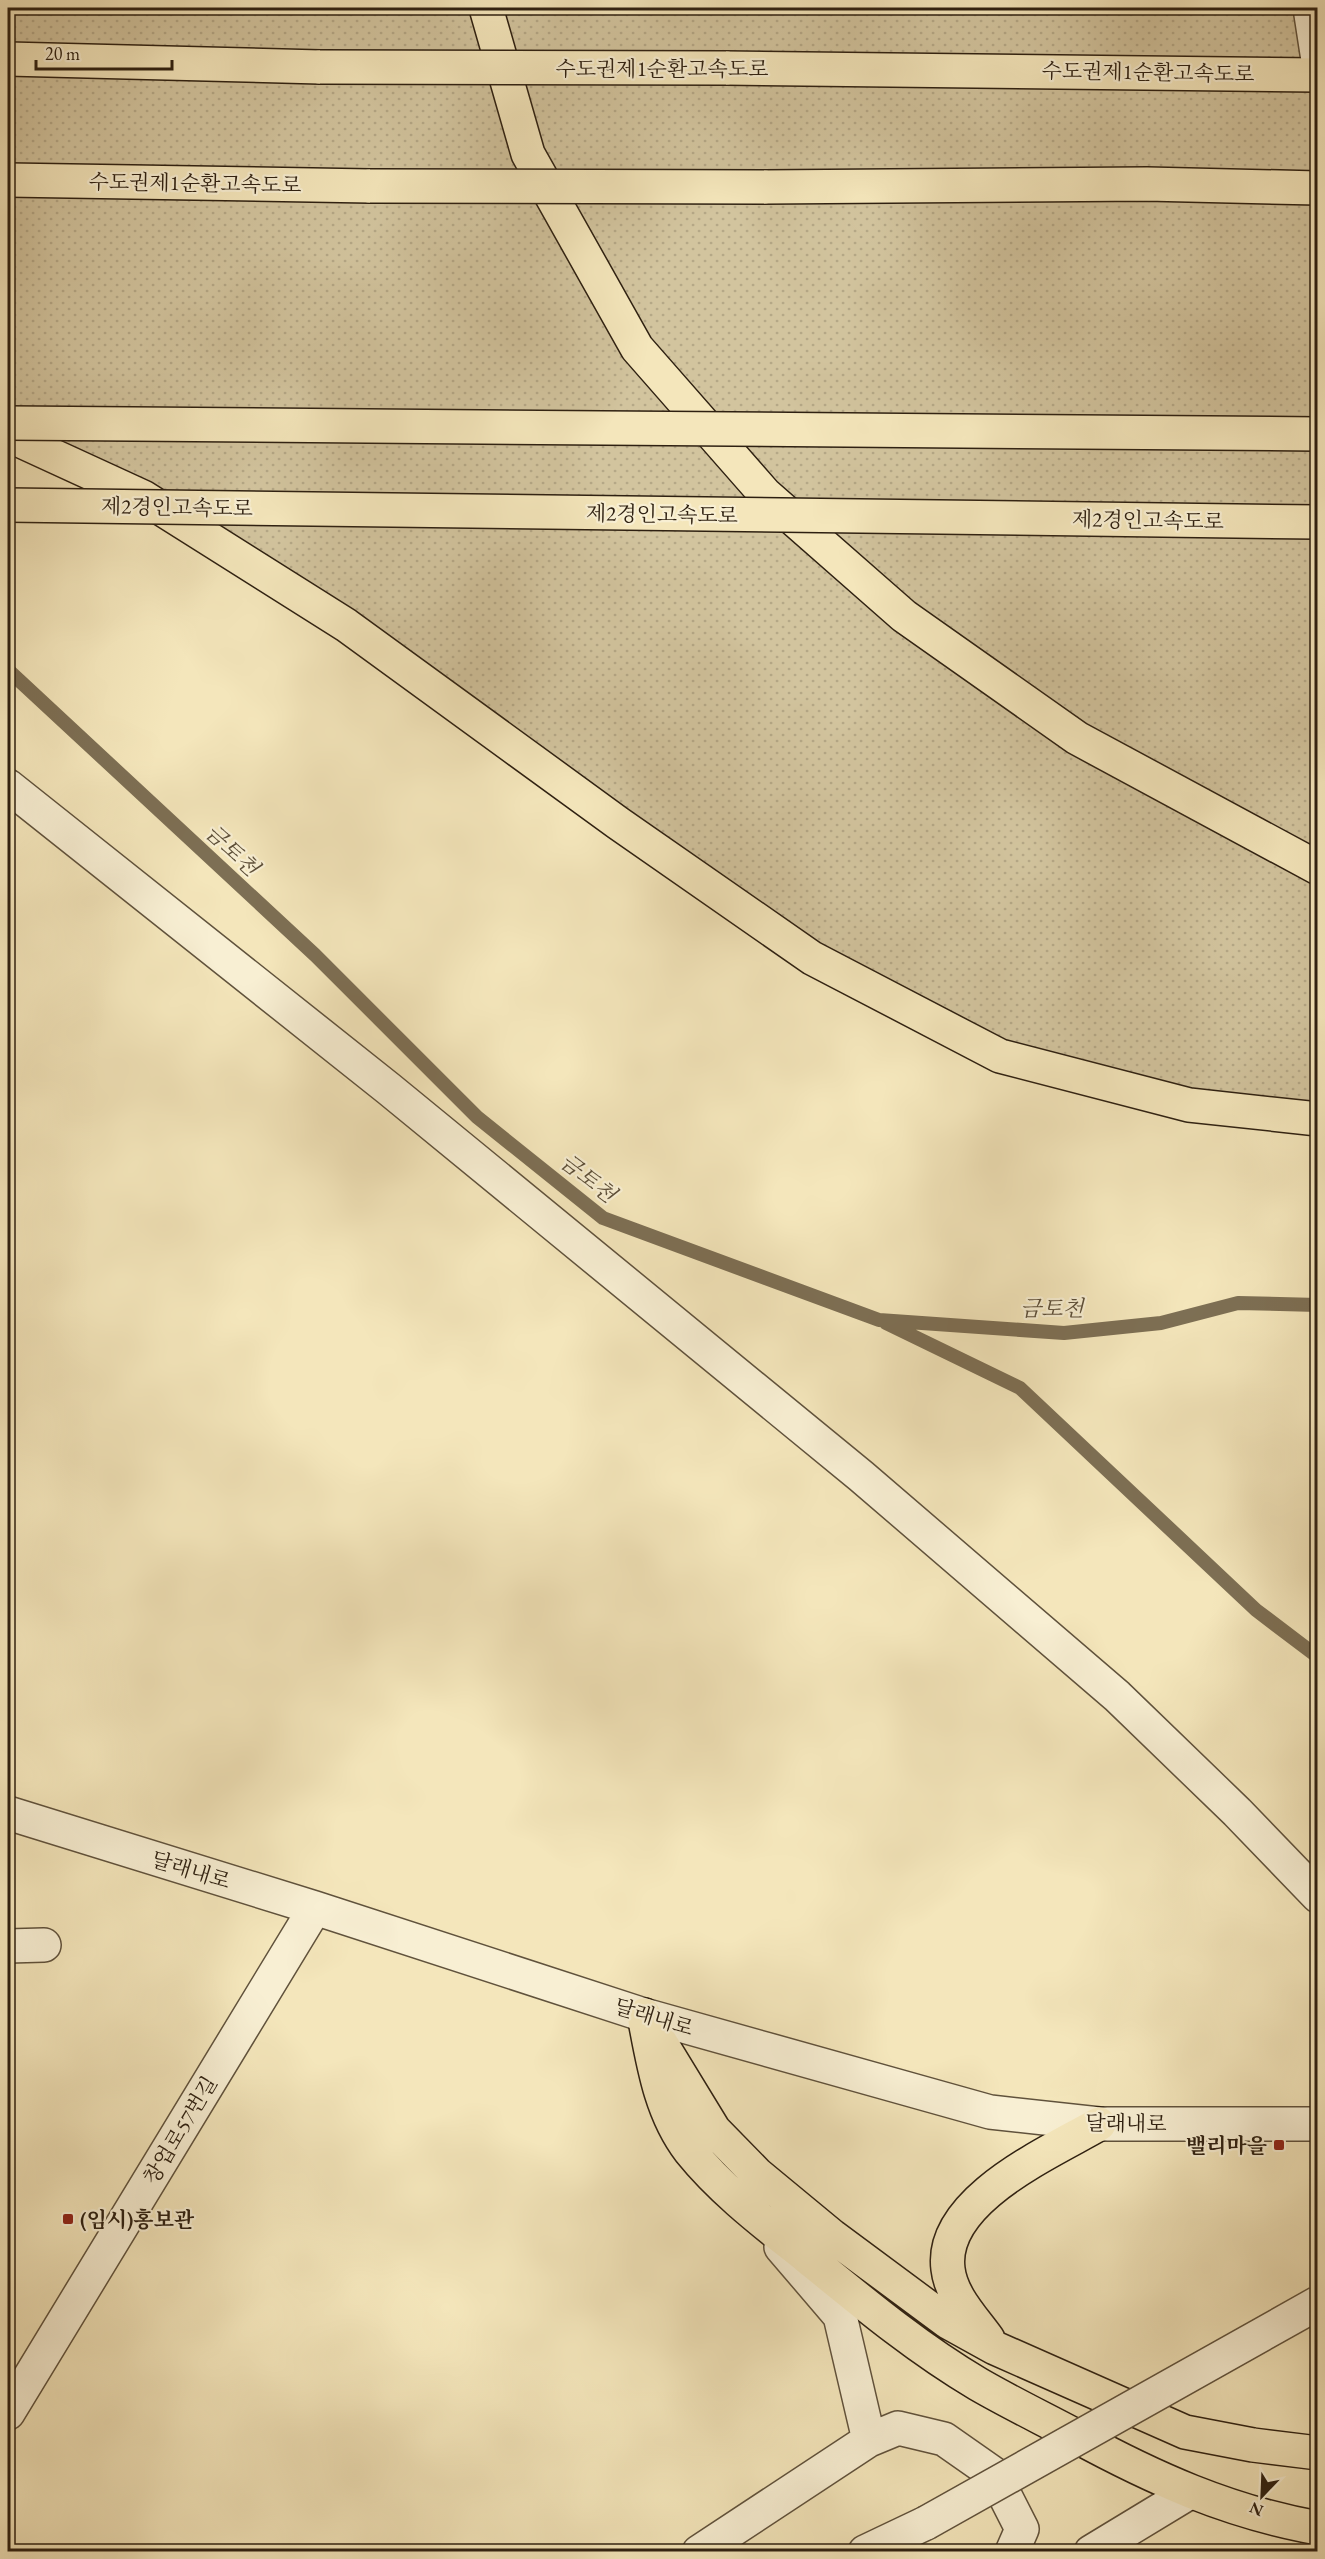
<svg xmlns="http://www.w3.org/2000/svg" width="1325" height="2559" font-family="'EB Garamond','Noto Serif KR',serif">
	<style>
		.grass { fill: url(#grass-dots); stroke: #807258; stroke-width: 1.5 }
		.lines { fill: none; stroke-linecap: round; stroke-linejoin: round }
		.stream { stroke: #7d6f54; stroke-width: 14 }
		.minor-casing { stroke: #60523c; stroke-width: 36 }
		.highway-casing { stroke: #2e2011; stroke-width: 36 }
		.minor { stroke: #f8efd3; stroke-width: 33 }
		.highway { stroke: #f4e6bb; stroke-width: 33 }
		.minor-bridge-casing { stroke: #60523c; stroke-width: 36; stroke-linecap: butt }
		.highway-bridge-casing { stroke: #2e2011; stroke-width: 36; stroke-linecap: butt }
		.minor-bridge { stroke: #f8efd3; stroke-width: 33 }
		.highway-bridge { stroke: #f4e6bb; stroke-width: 33 }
		.poi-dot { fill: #8f2418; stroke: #f8efd3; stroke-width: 2 }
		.labels { text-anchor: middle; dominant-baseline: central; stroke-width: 4.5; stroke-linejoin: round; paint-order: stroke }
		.street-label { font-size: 21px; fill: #2e2011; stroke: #f8efd3 }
		.poi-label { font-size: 21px; font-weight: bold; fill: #2e2011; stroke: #f8efd3; text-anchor: end }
		.water-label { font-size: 22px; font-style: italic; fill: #5c4e38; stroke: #f8efd3 }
	</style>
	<defs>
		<pattern id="grass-dots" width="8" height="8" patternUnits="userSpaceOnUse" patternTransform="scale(1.5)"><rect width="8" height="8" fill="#d2c49e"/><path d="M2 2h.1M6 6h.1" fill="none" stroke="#b5a887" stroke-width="1.8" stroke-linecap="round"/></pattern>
	</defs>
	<rect width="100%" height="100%" fill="#f4e6bb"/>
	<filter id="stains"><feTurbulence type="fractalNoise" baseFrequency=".00333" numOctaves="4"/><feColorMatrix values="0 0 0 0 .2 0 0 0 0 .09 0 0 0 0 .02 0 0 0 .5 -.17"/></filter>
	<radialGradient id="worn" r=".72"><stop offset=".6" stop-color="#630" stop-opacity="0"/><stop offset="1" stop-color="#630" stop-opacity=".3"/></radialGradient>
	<path class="grass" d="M8 8H1317V1119L1000 1056 812 958 346 625 8 435Z"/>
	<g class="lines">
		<path class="stream" d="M8 670 315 955 477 1117 603 1218 879 1320 1064 1333 1161 1323 1238 1303 1318 1305
			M886 1323 1020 1388 1256 1610 1318 1657"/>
		<defs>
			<path id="minor" d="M1310 8 1318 60
				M8 786 389 1089 861 1476 1117 1696 1237 1812 1318 1896
				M8 1813 315 1908 644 2015 990 2112 1099 2124H1318
				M8 1946 44 1945
				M8 2413 315 1908
				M869 2440 898 2428 944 2439 994 2474 1022 2529 1012 2552
				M699 2552 869 2440 840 2316 781 2247
				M865 2552 926 2523
				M1091 2552 1190 2492"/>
			<path id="highway" d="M486 8 528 154 637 348 765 494 904 616 1077 738 1318 868
				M8 59 320 67
				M726 68 1318 75
				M8 180 370 186
				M764 187 1147 184 1318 188
				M8 435 143 497 346 625 618 823 812 958 1000 1056 1189 1105 1318 1119
				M644 2015C653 2062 660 2112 690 2151 723 2192 767 2225 807 2257 862 2302 917 2348 978 2384 1009 2402 1042 2418 1074 2435 1153 2478 1228 2512 1318 2528
				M656 2035 714 2130 757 2174 832 2236 948 2322 995 2348 1185 2432 1253 2445 1318 2453
				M988 2339C973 2318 951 2296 948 2269 939 2200 1051 2152 1099 2124"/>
		</defs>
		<use href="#minor" class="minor-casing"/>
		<use href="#highway" class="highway-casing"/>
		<use href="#minor" class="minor"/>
		<use href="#highway" class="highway"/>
		<defs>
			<path id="minor-bridge" d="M926 2523 1318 2303"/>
			<path id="highway-bridge" d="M320 67 726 68
				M370 186 764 187
				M8 423 1318 434
				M8 505 1318 522"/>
		</defs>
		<use href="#minor-bridge" class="minor-bridge-casing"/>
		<use href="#highway-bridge" class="highway-bridge-casing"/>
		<use href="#minor-bridge" class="minor-bridge"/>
		<use href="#highway-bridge" class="highway-bridge"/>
	</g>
	<g class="poi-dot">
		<rect x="1273" y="2139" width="12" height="12" rx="3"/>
		<rect x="62" y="2213" width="12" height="12" rx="3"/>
	</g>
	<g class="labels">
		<g class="street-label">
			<text x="662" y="68">수도권제1순환고속도로</text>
			<text transform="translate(1148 72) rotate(1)">수도권제1순환고속도로</text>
			<text transform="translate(195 183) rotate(1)">수도권제1순환고속도로</text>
			<text transform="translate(177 507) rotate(1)">제2경인고속도로</text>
			<text transform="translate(662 514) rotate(1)">제2경인고속도로</text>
			<text transform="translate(1148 520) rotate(1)">제2경인고속도로</text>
			<text transform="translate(191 1870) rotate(17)">달래내로</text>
			<text transform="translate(654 2017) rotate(17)">달래내로</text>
			<text transform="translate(1126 2123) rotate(1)">달래내로</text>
			<text transform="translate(180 2130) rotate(-59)">창업로57번길</text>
		</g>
		<g class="poi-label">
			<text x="1267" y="2145">밸리마을</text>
			<text x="80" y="2219" text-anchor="start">(임시)홍보관</text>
		</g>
		<g class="water-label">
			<text transform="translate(232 850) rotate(43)">금토천</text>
			<text transform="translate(588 1178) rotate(38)">금토천</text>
			<text x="1052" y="1308">금토천</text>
		</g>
	</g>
	<rect width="1325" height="2559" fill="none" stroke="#f4e6bb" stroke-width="30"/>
	<rect x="9" y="9" width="1307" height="2541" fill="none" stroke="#2e2011" stroke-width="3"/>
	<rect x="15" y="15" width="1295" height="2529" fill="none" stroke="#2e2011" stroke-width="1.5"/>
	<g transform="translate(1262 2496) rotate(203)" stroke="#f8efd3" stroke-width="4.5" paint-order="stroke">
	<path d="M0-4.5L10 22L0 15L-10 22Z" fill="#2e2011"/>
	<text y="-9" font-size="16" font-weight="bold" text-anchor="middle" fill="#2e2011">N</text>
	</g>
	<path d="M36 60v9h136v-9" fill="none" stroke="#2e2011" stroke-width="3"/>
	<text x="45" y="60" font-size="18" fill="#2e2011" stroke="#f8efd3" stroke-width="4.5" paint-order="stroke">20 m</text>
	<rect width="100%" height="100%" filter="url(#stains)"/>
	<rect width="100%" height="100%" fill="url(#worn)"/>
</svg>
